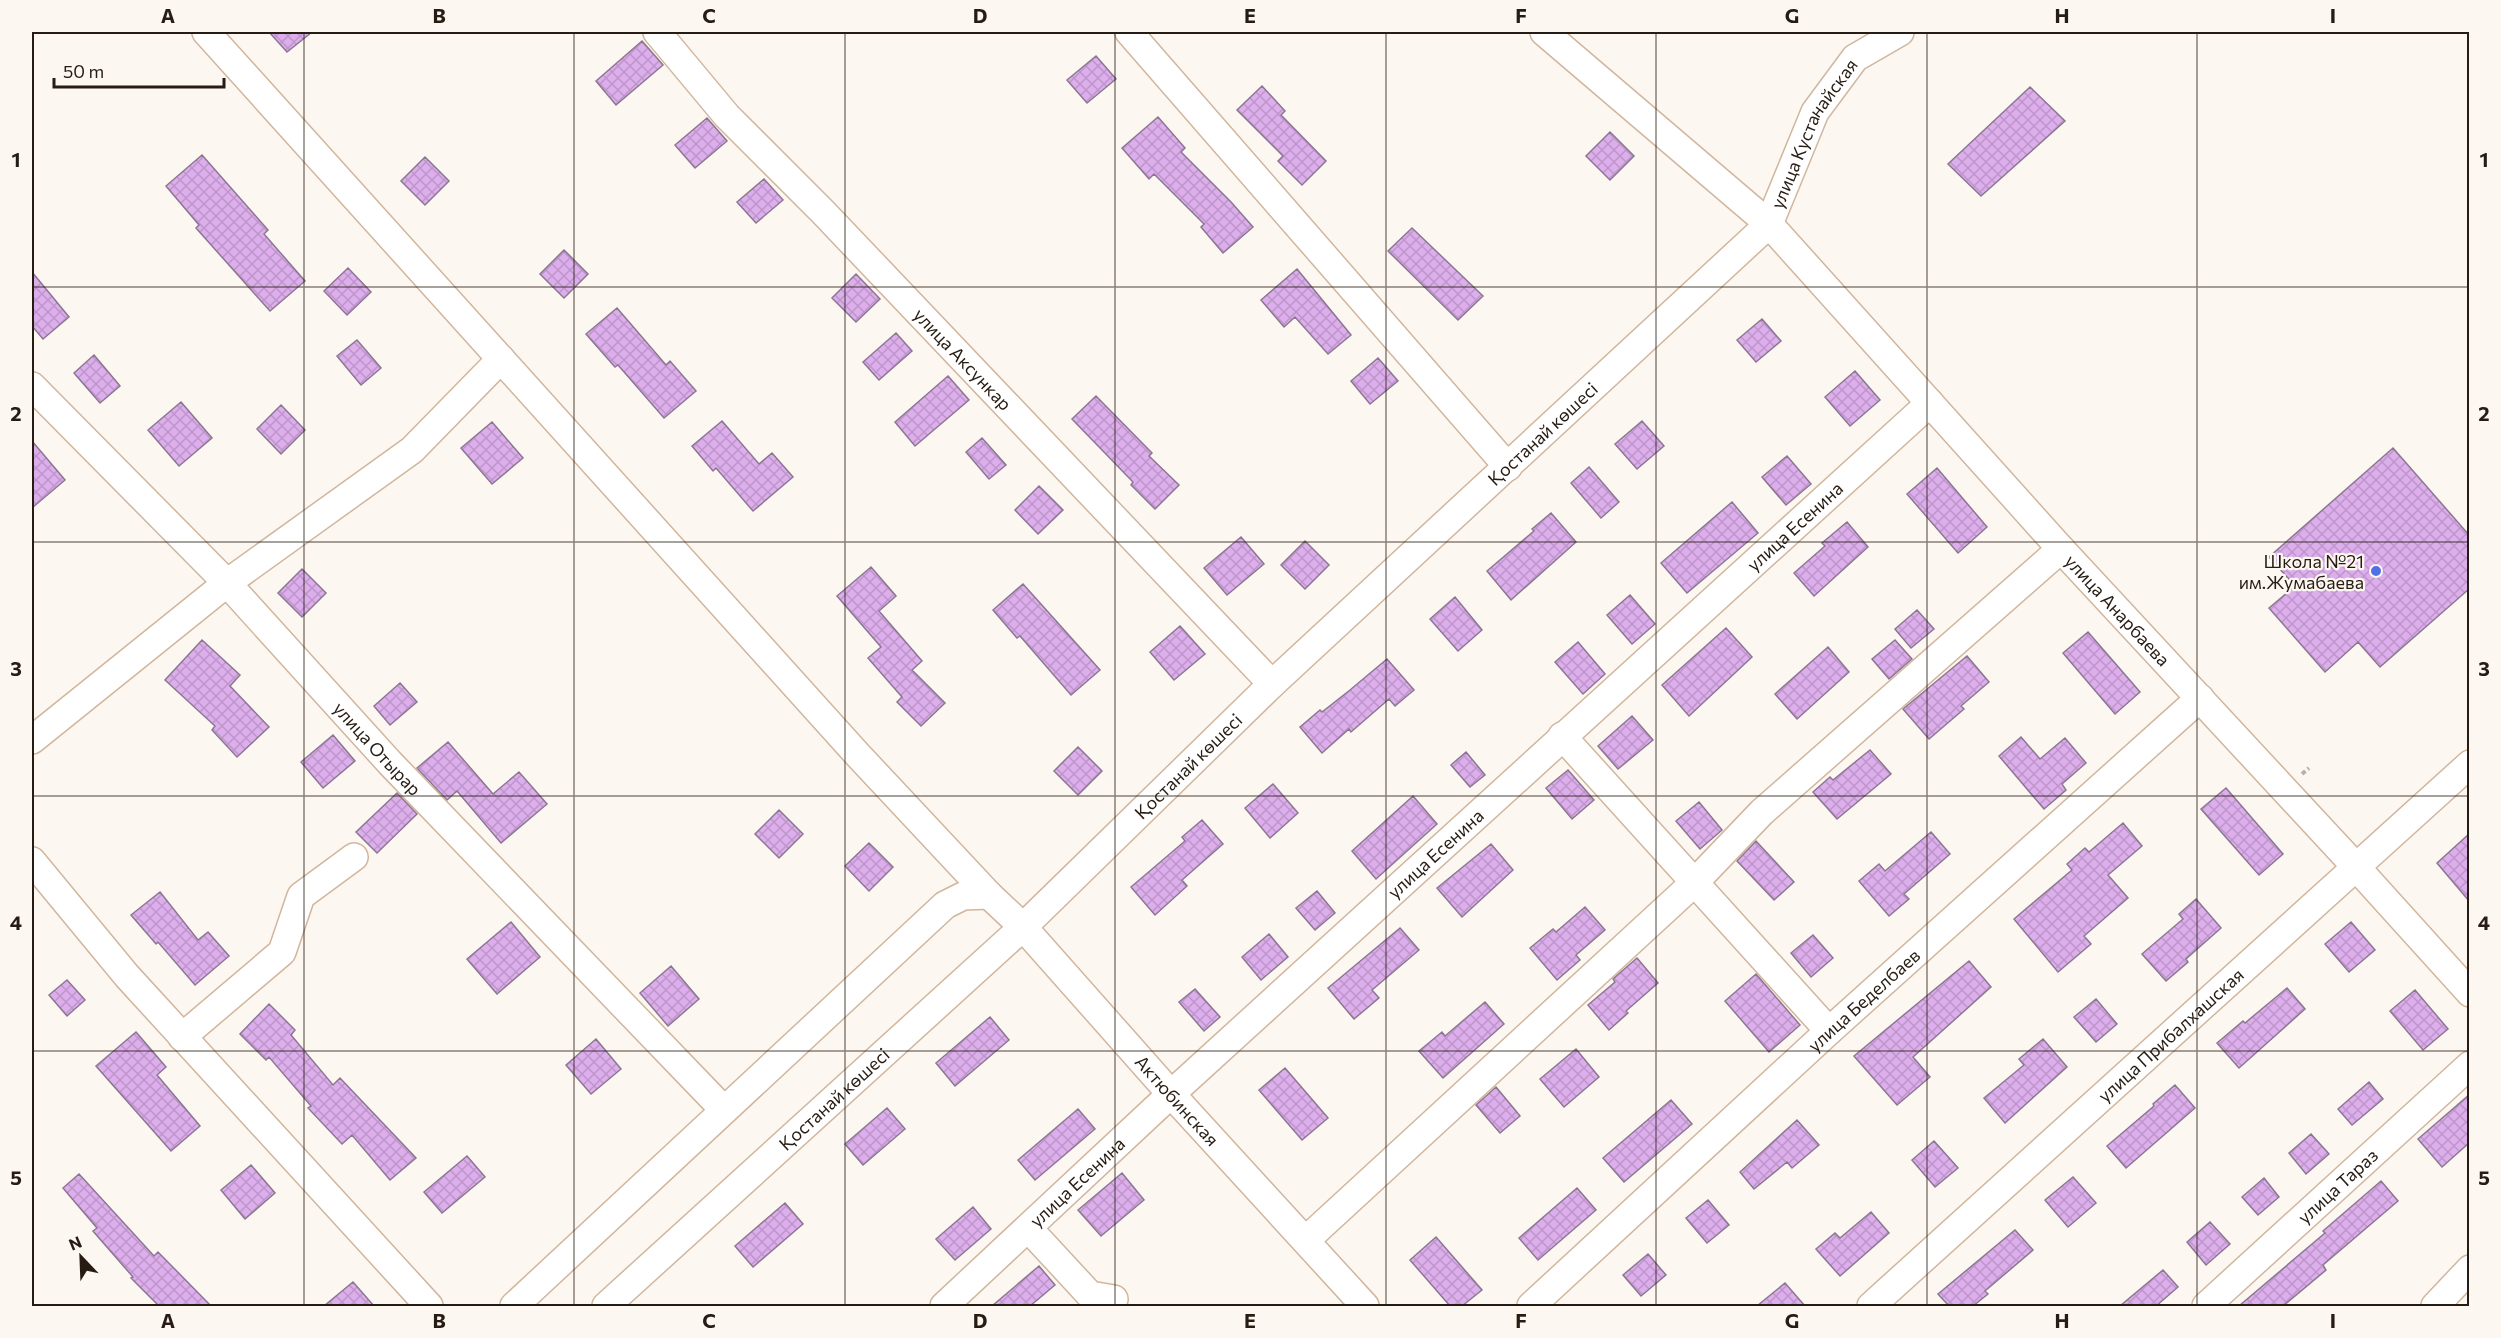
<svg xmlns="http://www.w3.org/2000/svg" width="2501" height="1338" font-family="Commissioner,sans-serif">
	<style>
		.building { fill: url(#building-cross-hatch); stroke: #8c7792; stroke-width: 1.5 }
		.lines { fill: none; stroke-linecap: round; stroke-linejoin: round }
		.minor-casing { stroke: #d1b69d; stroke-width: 30 }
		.path { stroke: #b9b2ac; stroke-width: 4; stroke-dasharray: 4.5 3; stroke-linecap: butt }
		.minor { stroke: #fff; stroke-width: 27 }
		.grid { fill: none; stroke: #261c13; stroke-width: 1.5; stroke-opacity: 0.55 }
		.poi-dot { fill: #5170e5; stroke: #fdf7f2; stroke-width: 2 }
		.labels { text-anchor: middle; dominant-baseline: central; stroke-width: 4.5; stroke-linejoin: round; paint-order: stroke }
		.street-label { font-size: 18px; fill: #261c13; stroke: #fdf7f2 }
		.poi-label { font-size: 18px; fill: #261c13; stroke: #fdf7f2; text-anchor: end }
		.neatline { fill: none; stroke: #261c13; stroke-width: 2 }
		.grid-label { font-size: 20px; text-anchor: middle; font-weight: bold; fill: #261c13 }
	</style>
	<defs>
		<pattern id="building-cross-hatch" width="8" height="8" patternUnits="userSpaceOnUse" patternTransform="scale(1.5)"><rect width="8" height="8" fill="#ddaeec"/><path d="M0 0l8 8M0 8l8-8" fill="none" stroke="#be95ca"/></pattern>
	</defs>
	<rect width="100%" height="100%" fill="#fdf7f2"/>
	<path class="building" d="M269 32H312L287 52Z
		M642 41 663 65 616 105 596 81Z
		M1096 56 1116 79 1087 103 1067 80Z
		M1262 86 1285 111 1281 115 1326 161 1302 185 1278 161 1283 156 1237 110Z
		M2030 87 2065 121 1981 196 1948 164Z
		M1158 117 1185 148 1181 152 1231 202 1253 227 1223 253 1201 227 1204 224 1154 174 1149 179 1122 148Z
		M707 118 727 141 695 168 675 145Z
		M1610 132 1634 156 1610 180 1586 156Z
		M202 155 268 230 264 234 305 281 270 311 196 228 199 225 166 186Z
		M425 157 449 181 425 205 401 181Z
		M764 179 783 200 756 223 737 202Z
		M1412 228 1483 296 1458 320 1388 251Z
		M564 250 588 274 564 298 540 274Z
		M348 268 371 292 347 315 324 291Z
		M1297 269 1351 335 1328 354 1295 317 1284 327 1261 300Z
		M32 272 69 317 43 339 32 326Z
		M856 274 880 299 856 322 832 298Z
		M617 308 666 365 670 361 696 391 664 418 618 365 615 367 586 334Z
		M1762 319 1781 341 1756 362 1737 340Z
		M896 333 912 351 879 380 863 362Z
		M357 340 381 368 361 385 337 356Z
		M94 355 120 386 100 403 74 373Z
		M1378 358 1398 381 1370 404 1351 381Z
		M1855 371 1880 400 1850 426 1825 397Z
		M948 376 969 400 915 446 895 422Z
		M1096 396 1152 453 1149 456 1179 485 1155 509 1131 485 1133 482 1072 419Z
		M181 402 212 438 179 466 148 430Z
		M281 405 305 430 281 454 257 429Z
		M722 421 759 464 772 453 793 477 753 511 716 468 713 471 692 446Z
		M1642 421 1664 446 1637 469 1615 444Z
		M492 422 523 458 492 484 461 448Z
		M982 438 1006 465 989 479 966 452Z
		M32 441 65 480 32 508Z
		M2393 448 2469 535V589L2380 667 2358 642 2325 672 2269 608 2295 586 2269 557Z
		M1787 456 1811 484 1786 505 1762 477Z
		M1589 467 1619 502 1601 518 1571 483Z
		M1937 468 1987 527 1958 553 1907 494Z
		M1039 486 1063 510 1038 534 1015 510Z
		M1732 502 1758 533 1687 593 1661 563Z
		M1551 513 1576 542 1511 600 1487 571 1534 531 1532 529Z
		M1847 522 1868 547 1814 596 1794 573 1825 546 1822 543Z
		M1241 537 1264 564 1227 595 1204 568Z
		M1305 541 1329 565 1305 589 1281 565Z
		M871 567 896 596 879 611 922 661 912 670 945 703 921 726 897 702 902 697 868 658 881 647 837 596Z
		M302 569 326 593 302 617 278 593Z
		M1023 584 1100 670 1071 695 1020 636 1017 638 993 610Z
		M1630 595 1655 624 1632 644 1607 615Z
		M1455 597 1482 630 1458 651 1430 619Z
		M1917 610 1934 629 1911 648 1895 629Z
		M1180 626 1205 654 1174 680 1150 652Z
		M1726 628 1752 657 1689 716 1662 685Z
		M2088 632 2140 692 2115 714 2063 653Z
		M202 640 240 675 230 686 269 727 237 757 212 730 215 726 165 680Z
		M1895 640 1912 659 1889 679 1872 659Z
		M1578 642 1605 674 1583 694 1555 662Z
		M1828 647 1849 672 1797 719 1775 694Z
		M1967 656 1989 682 1961 706 1964 709 1929 739 1903 709Z
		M1387 659 1414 690 1395 706 1389 699 1351 732 1349 729 1322 753 1300 727 1320 710 1322 712 1350 690Z
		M400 683 417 702 390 725 374 706Z
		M1632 716 1653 740 1618 769 1598 746Z
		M333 735 355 761 323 788 301 762Z
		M2021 737 2040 759 2065 738 2086 763 2062 784 2066 790 2044 809 1999 756Z
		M448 742 493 794 519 772 547 804 501 843 457 791 447 800 417 768Z
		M1078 747 1102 771 1078 795 1054 771Z
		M1870 750 1891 774 1837 819 1813 792 1830 777 1833 780Z
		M1466 752 1485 775 1470 787 1451 765Z
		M1568 770 1594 800 1572 819 1546 788Z
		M1273 784 1298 813 1270 838 1245 808Z
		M2226 788 2283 854 2259 875 2201 809Z
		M397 793 417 814 377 853 356 832Z
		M1413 796 1437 824 1376 879 1352 851Z
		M1699 802 1722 830 1700 849 1676 821Z
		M779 810 803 834 779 858 755 834Z
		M1202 820 1223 844 1182 880 1187 886 1155 915 1131 887 1185 841 1182 837Z
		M2123 823 2142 846 2108 875 2128 898 2084 936 2091 944 2058 972 2014 919 2072 870 2067 864 2085 848 2089 852Z
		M1931 832 1950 854 1904 894 1909 899 1889 916 1859 881 1879 864 1885 871Z
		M2469 834V901L2437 863Z
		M1756 841 1794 882 1774 900 1737 861Z
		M869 843 893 867 869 891 845 866Z
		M1491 844 1513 870 1462 917 1437 888Z
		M1317 891 1335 913 1315 930 1296 908Z
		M160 892 198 940 208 932 229 956 195 985 158 942 156 944 131 915Z
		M2196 899 2221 928 2186 959 2188 962 2166 981 2142 954 2183 919 2179 914Z
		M1585 907 1605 930 1576 955 1580 960 1557 980 1530 948 1553 929 1556 932Z
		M511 922 540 957 497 994 467 959Z
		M2351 922 2375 950 2349 972 2325 944Z
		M1400 928 1419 950 1372 990 1379 998 1354 1019 1328 988Z
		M1269 934 1288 957 1261 980 1242 957Z
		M1813 935 1833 958 1811 977 1791 953Z
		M1637 958 1658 983 1626 1011 1628 1013 1609 1030 1588 1005 1615 982 1613 979Z
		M1969 961 1991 987 1913 1057 1930 1077 1897 1105 1854 1056Z
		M671 966 699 999 668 1026 640 993Z
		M1756 974 1800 1025 1769 1052 1725 1001Z
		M67 980 85 1000 67 1016 49 995Z
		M2287 988 2305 1009 2239 1068 2217 1043 2243 1021 2245 1023Z
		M1195 989 1220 1017 1204 1031 1179 1002Z
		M2415 990 2448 1029 2423 1050 2390 1011Z
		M2096 999 2117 1024 2096 1042 2074 1017Z
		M1485 1002 1504 1024 1443 1078 1419 1051 1442 1032 1445 1036Z
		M269 1004 295 1030 291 1035 333 1085 340 1078 416 1158 390 1180 352 1135 342 1144 308 1108 311 1106 269 1057 266 1060 240 1034Z
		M990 1017 1009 1040 955 1086 936 1063Z
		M136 1032 166 1067 157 1075 200 1126 171 1151 96 1066Z
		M596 1039 621 1069 591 1094 566 1065Z
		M2043 1039 2067 1067 2005 1123 1984 1098 2024 1065 2019 1059Z
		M1576 1049 1599 1077 1564 1107 1540 1079Z
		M1285 1068 1328 1118 1302 1140 1259 1090Z
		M2369 1082 2383 1099 2352 1125 2338 1109Z
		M2175 1085 2195 1108 2126 1168 2107 1146 2154 1106 2153 1104Z
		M1496 1087 1520 1116 1500 1133 1476 1105Z
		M2469 1095V1143L2442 1167 2418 1139Z
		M1671 1100 1692 1124 1624 1182 1603 1158Z
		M887 1108 905 1129 863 1165 845 1144Z
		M1078 1109 1095 1129 1035 1180 1018 1160Z
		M1797 1120 1819 1145 1792 1168 1787 1162 1754 1189 1740 1172Z
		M2311 1134 2329 1154 2306 1174 2289 1153Z
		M1934 1141 1958 1168 1935 1187 1912 1160Z
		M467 1156 485 1177 442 1213 424 1192Z
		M251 1165 275 1193 245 1219 221 1190Z
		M1122 1173 1144 1200 1101 1236 1078 1210Z
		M79 1174 154 1256 158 1252 211 1306H159L131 1278 133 1277 93 1231 97 1228 63 1188Z
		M2073 1177 2096 1203 2068 1227 2045 1200Z
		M2264 1178 2279 1197 2258 1215 2242 1197Z
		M2381 1181 2398 1201 2323 1265 2326 1270 2283 1306H2239L2325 1233 2323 1231Z
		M1577 1188 1596 1210 1538 1260 1519 1238Z
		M1708 1200 1729 1225 1707 1243 1686 1218Z
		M785 1203 803 1224 753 1267 735 1246Z
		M973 1207 991 1229 955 1260 936 1239Z
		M1871 1212 1889 1233 1840 1276 1816 1249 1835 1233 1840 1238Z
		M2210 1222 2230 1244 2206 1265 2187 1242Z
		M2015 1230 2033 1250 1985 1291 1988 1294 1973 1306H1949L1938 1294Z
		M1436 1237 1482 1290 1462 1306H1450L1410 1260Z
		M1648 1254 1666 1275 1641 1296 1623 1275Z
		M1039 1266 1055 1285 1030 1306H992Z
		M2163 1270 2178 1287 2156 1306H2120Z
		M353 1282 374 1306H324Z
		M1785 1283 1805 1306H1757Z"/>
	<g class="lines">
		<defs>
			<g id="minor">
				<path id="s1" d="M206 32 857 754 989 895 1023 927 1171 1094 1365 1306"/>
				<path id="s2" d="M657 32 727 116 823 212 1272 684"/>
				<path d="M1129 32 1508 467"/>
				<path id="s3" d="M1544 32 1769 224 2061 549 2357 868 2470 993"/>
				<path id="s4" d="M32 386 227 583 390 763 724 1110"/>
				<path d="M1562 736 1829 1031"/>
				<path d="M32 740 227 583 412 450 501 359"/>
				<path d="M32 861 127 976 429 1306"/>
				<path d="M182 1037 282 952 301 896 354 857"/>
				<path d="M1028 1228 1090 1295 1114 1299"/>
				<path d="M1306 1240 1694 883 1762 812 2061 549"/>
				<path d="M514 1306 945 905 963 896 989 895"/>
				<path id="s5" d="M606 1306 1023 927 1272 684 1769 224 1815 112 1855 58 1900 32"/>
				<path id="s6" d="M944 1306 1171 1094 1930 403"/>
				<path id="s7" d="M1531 1306 1829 1031 2200 698"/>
				<path id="s8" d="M1871 1306 2470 764"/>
				<path id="s9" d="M2206 1306 2470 1065"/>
				<path d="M2435 1306 2470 1269"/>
			</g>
		</defs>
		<use href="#minor" class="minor-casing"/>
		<path class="path" d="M2302 774 2309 768"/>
		<use href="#minor" class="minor"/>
	</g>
	<path class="grid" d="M304 32V1306M574 32V1306M845 32V1306M1115 32V1306M1386 32V1306M1656 32V1306M1927 32V1306M2197 32V1306M32 287H2470M32 542H2470M32 796H2470M32 1051H2470"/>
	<circle class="poi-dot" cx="2376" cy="571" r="6"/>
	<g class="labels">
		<g class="street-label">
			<text stroke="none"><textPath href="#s5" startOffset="1690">улица Кустанайская</textPath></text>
			<text stroke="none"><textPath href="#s2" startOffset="448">улица Аксункар</textPath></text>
			<text stroke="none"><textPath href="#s5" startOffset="1280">Қостанай көшесі</textPath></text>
			<text stroke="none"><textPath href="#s6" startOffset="1154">улица Есенина</textPath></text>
			<text stroke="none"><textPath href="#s3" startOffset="816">улица Анарбаева</textPath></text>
			<text stroke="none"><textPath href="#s4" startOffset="501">улица Отырар</textPath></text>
			<text stroke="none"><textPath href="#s5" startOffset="794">Қостанай көшесі</textPath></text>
			<text stroke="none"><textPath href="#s6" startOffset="668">улица Есенина</textPath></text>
			<text stroke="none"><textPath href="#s7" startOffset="452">улица Беделбаев</textPath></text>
			<text stroke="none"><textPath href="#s8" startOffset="404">улица Прибалхашская</textPath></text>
			<text stroke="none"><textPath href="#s5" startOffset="308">Қостанай көшесі</textPath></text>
			<text stroke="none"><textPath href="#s1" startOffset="1444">Актюбинская</textPath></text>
			<text stroke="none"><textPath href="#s6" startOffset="182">улица Есенина</textPath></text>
			<text stroke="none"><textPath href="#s9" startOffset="178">улица Тараз</textPath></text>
		</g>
		<g class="poi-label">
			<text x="2364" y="561">Школа №21<tspan x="2364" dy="21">им.Жумабаева</tspan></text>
		</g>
	</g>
	<rect width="2501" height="1338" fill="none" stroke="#fdf7f2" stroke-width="66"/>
	<g transform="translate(81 1257) rotate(337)" stroke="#fdf7f2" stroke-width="4.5" paint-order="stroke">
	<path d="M0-4.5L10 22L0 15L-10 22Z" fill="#261c13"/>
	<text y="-9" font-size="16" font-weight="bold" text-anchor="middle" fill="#261c13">N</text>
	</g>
	<path d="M54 78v9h170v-9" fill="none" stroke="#261c13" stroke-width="3"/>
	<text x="63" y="78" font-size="18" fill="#261c13" stroke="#fdf7f2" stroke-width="4.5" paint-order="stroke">50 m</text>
	<rect x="33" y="33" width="2435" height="1272" class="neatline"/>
	<g class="grid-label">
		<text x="168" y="23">A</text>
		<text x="439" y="23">B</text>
		<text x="709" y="23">C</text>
		<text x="980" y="23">D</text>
		<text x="1250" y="23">E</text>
		<text x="1521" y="23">F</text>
		<text x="1792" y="23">G</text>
		<text x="2062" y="23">H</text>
		<text x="2333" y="23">I</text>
		<text x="16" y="167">1</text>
		<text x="2484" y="167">1</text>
		<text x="16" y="421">2</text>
		<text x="2484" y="421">2</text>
		<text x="16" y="676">3</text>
		<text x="2484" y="676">3</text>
		<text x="16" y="930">4</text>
		<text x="2484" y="930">4</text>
		<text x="16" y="1185">5</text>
		<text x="2484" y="1185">5</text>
		<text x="168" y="1328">A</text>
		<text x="439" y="1328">B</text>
		<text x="709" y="1328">C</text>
		<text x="980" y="1328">D</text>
		<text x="1250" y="1328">E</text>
		<text x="1521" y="1328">F</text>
		<text x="1792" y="1328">G</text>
		<text x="2062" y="1328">H</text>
		<text x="2333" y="1328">I</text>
	</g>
</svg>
